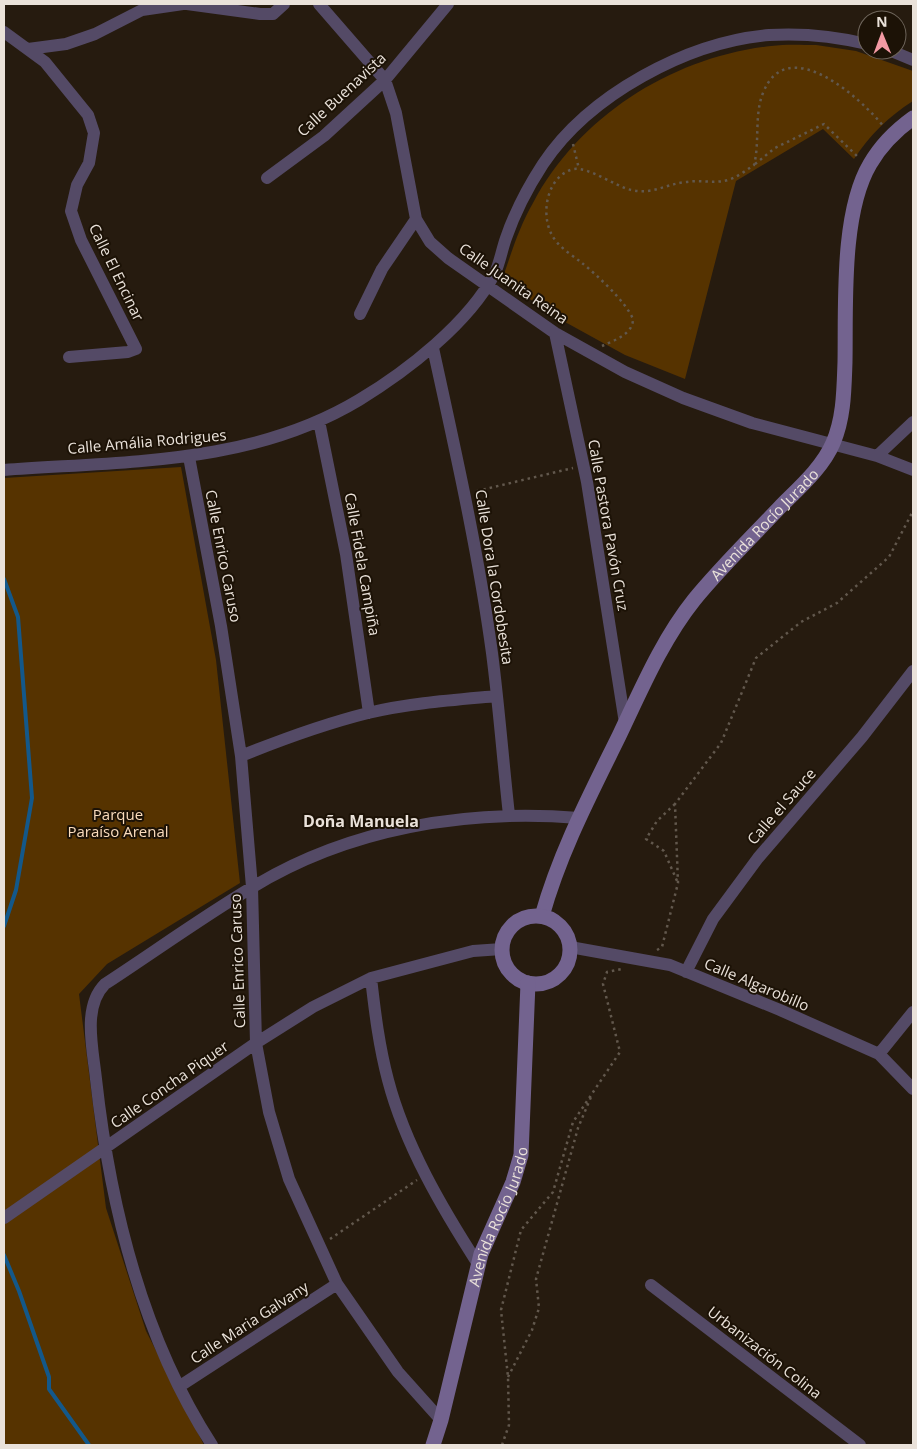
<svg xmlns="http://www.w3.org/2000/svg" width="917" height="1449" font-family="'Open Sans',sans-serif">
	<style>
		.green { fill: #563300 }
		.lines { fill: none; stroke-linecap: round; stroke-linejoin: round }
		.stream { stroke: #13588a; stroke-width: 4 }
		.path { stroke: #62584d; stroke-width: 2.5; stroke-dasharray: 2.5 4; stroke-linecap: butt }
		.street { stroke: #544a66; stroke-width: 12 }
		.secondary { stroke: #73638f; stroke-width: 15 }
		.labels { text-anchor: middle; dominant-baseline: central; stroke-width: 4; stroke-linejoin: round; paint-order: stroke }
		.street-label { font-size: 15px; fill: #eae2da; stroke: #1c1206 }
		.park-label { font-size: 15px; fill: #fbdcbd; stroke: #1c1206 }
		.neighbourhood-label { font-size: 16px; font-weight: bold; fill: #eae2da; stroke: #1c1206 }
	</style>
	<rect width="100%" height="100%" fill="#261b0f"/>
	<path class="green" d="M816 45 856 51 913 71V101C888 117 870 135 854 159L823 129 736 181 685 379 625 355 556 317 502 280C511 254 519 227 533 203 580 115 673 57 771 46 786 44 802 45 816 45Z
		M181 467 216 660 240 883 107 964 79 994 106 1208 146 1331 204 1445H4V478Z"/>
	<g class="lines">
		<path class="stream" d="M4 579 18 617 32 798 16 890 4 926
			M4 1255 19 1291 49 1377V1389L89 1445"/>
		<path class="path" d="M573 144 579 169
			M755 164 775 148 824 124 859 158
			M602 346C615 340 633 334 633 319 626 302 597 275 582 263 572 255 558 247 552 235 540 214 547 175 574 169 589 167 615 186 631 190 652 195 666 184 686 182 698 180 712 183 724 181 735 179 745 171 754 165 760 142 754 115 763 93 787 31 862 99 884 127
			M477 491 573 468
			M675 804 657 821 646 839 664 851 677 881
			M657 950 662 947 678 883 675 804 721 743 756 658 801 622 837 603 889 557 913 511
			M330 1239 417 1180
			M508 1377 532 1330 539 1308 536 1279 578 1128 591 1097
			M502 1445 509 1425 508 1377 501 1310 521 1230 553 1192 573 1122 620 1052 603 984 607 972 622 969"/>
		<path class="street" d="M187 4 260 14H273L284 4
			M319 4 385 80 396 113 416 219 430 242 448 258 555 333 625 372 683 398 752 423 877 456 913 470
			M4 32 45 62 88 115 94 133 89 163 77 185 71 211 81 240 136 349 128 352 69 357
			M28 49 66 44 95 34 142 10 183 4
			M889 50 913 60
			M267 178 324 136 385 80 448 4
			M360 314 382 269 416 219
			M555 333 587 482 625 723
			M433 348C455 449 478 550 492 653 499 707 503 761 509 815
			M319 421 346 554 369 713
			M877 456 913 422
			M189 457 221 626 241 756 252 887 256 1043 269 1112 289 1179 337 1284 398 1372 441 1420
			M4 470C125 461 251 465 359 400 407 371 469 323 495 273 500 262 502 249 506 238 515 212 528 187 543 164 589 95 687 42 769 35 802 33 834 36 867 44
			M241 756C283 739 324 724 368 713 410 703 454 700 497 696
			M570 947 670 965 780 1010 879 1054 913 1089
			M686 972 713 919 758 858 862 737 913 671
			M371 978C375 1013 379 1046 388 1080 405 1145 442 1208 478 1264
			M879 1054 913 1012
			M4 1218 256 1043 313 1007 371 978 473 951 502 949
			M651 1285 860 1445
			M180 1386 337 1284
			M212 1445C142 1337 110 1206 96 1079 93 1049 82 1007 105 984 154 952 201 918 251 888 349 828 466 809 579 818"/>
		<g class="secondary">
			<path id="s1" d="M542 916C560 852 590 795 619 736 641 690 662 640 694 600 721 567 752 537 781 506 799 488 823 467 833 443 844 418 844 389 845 362 846 305 841 213 870 164 881 145 895 131 913 118"/>
			<circle cx="536" cy="950" r="34"/>
			<path id="s2" d="M433 1445 441 1420 481 1254 513 1182 521 1155 528 983"/>
		</g>
	</g>
	<g class="labels">
		<g class="street-label">
			<text transform="translate(341 94) rotate(-43)">Calle Buenavista</text>
			<text transform="translate(117 272) rotate(64)">Calle El Encinar</text>
			<text transform="translate(514 283) rotate(35)">Calle Juanita Reina</text>
			<text transform="translate(147 441) rotate(-5)">Calle Amália Rodrigues</text>
			<text stroke="none"><textPath href="#s1" startOffset="455">Avenida Rocío Jurado</textPath></text>
			<text transform="translate(609 525) rotate(80)">Calle Pastora Pavón Cruz</text>
			<text transform="translate(224 556) rotate(79)">Calle Enrico Caruso</text>
			<text transform="translate(363 564) rotate(80)">Calle Fidela Campiña</text>
			<text transform="translate(495 577) rotate(81)">Calle Dora la Cordobesita</text>
			<text transform="translate(781 806) rotate(-49)">Calle el Sauce</text>
			<text transform="translate(237 961) rotate(-92)">Calle Enrico Caruso</text>
			<text transform="translate(757 984) rotate(23)">Calle Algarobillo</text>
			<text transform="translate(169 1084) rotate(-35)">Calle Concha Piquer</text>
			<text stroke="none"><textPath href="#s2" startOffset="238">Avenida Rocío Jurado</textPath></text>
			<text transform="translate(249 1322) rotate(-33)">Calle Maria Galvany</text>
			<text transform="translate(765 1352) rotate(38)">Urbanización Colina</text>
		</g>
		<g class="park-label">
			<text x="118" y="814">Parque<tspan x="118" dy="17">Paraíso Arenal</tspan></text>
		</g>
		<g class="neighbourhood-label">
			<text x="361" y="821">Doña Manuela</text>
		</g>
	</g>
	<rect width="917" height="1449" fill="none" stroke="#eae2da" stroke-width="10"/>
	<g transform="translate(882 35) rotate(359)"><circle r="24" fill="#1c1206" stroke="#6e655b"/>
	<path d="M0-4L9 19L0 12L-9 19Z" fill="#f49aa4"/>
	<text y="-8" font-size="14" font-weight="bold" text-anchor="middle" fill="#eae2da">N</text>
	</g>
</svg>
